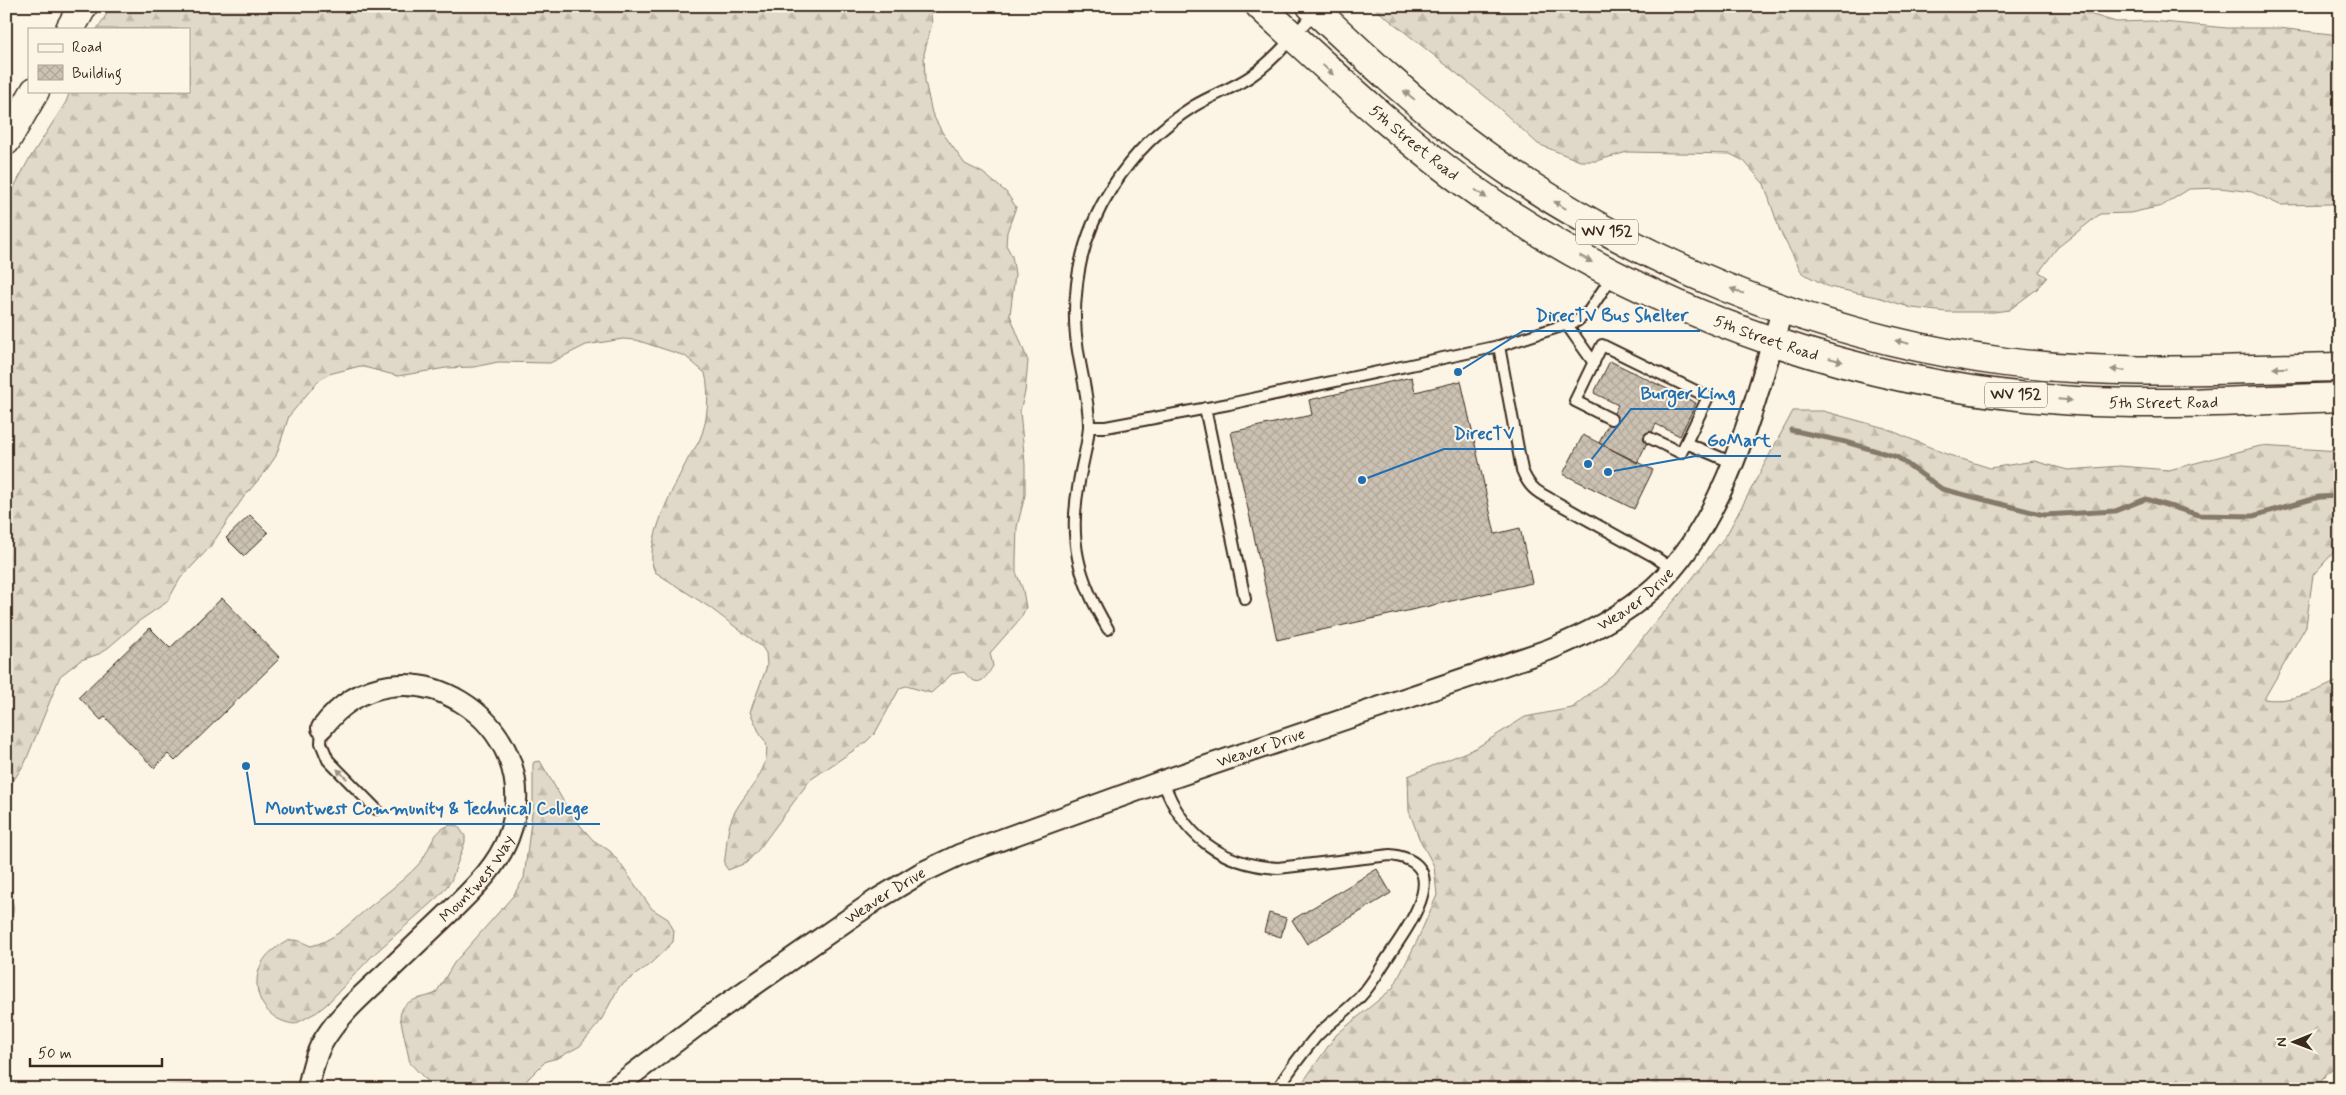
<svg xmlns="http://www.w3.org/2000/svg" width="2346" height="1095" font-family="Mynerve,sans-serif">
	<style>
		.forest { fill: url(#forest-firs); stroke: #8e8173 }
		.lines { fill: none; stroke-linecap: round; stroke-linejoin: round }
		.stream { stroke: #85796b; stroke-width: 5 }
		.building { fill: url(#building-cross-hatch); stroke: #3b2a1e }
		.service-casing { stroke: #3b2a1e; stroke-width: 14 }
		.minor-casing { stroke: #3b2a1e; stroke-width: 24 }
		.primary-casing { stroke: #3b2a1e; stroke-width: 31 }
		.motorway-casing { stroke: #3b2a1e; stroke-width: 31 }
		.service { stroke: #fcf5e5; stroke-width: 10 }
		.minor { stroke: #fcf5e5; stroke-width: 20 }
		.primary { stroke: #fcf5e5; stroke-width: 28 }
		.motorway { stroke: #fcf5e5; stroke-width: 28 }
		.oneway { fill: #9c9082 }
		.labels { text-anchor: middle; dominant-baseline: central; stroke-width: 4; stroke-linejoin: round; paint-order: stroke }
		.shield { fill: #fcf5e5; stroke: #75675a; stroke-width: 1 }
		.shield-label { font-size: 15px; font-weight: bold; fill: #3b2a1e }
		.street-label { font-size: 16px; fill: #3b2a1e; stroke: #fcf5e5 }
		.leader { fill: none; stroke: #1f6fb2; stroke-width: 2 }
		.callout-dot { fill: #1f6fb2; stroke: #fcf5e5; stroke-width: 2 }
		.callout-label { font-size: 18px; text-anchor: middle; font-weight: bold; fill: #1f6fb2; stroke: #fcf5e5; stroke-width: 4; stroke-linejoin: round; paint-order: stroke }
	</style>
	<defs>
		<pattern id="forest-firs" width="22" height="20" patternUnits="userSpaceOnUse" patternTransform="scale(1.25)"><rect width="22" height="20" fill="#e0d8c8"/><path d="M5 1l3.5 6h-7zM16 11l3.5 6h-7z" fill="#c1baab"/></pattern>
		<pattern id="building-cross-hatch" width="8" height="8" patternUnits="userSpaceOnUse" patternTransform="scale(1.25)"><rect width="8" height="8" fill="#ccc2b3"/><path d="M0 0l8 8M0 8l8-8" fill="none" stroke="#b0a79a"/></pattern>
	</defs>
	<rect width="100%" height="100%" fill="#fcf5e5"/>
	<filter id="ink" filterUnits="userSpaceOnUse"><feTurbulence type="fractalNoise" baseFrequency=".02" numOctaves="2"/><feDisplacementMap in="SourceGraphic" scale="10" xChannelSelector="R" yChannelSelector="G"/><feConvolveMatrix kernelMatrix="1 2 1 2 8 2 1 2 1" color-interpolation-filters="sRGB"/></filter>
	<g filter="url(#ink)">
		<path class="forest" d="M112 6H930L932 23 924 54 925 81 932 113 942 132 965 164 983 173 1006 192 1016 207 1007 232 1006 245 1012 256 1015 274 1010 315 1028 361 1025 392 1020 411 1025 464V495L1017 527 1016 560V572L1023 590 1026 608 1020 619 990 653 993 666C984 681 978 689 964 672L952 674 931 693 906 686 900 688 875 733 866 742 810 780 759 849 746 863 728 870 724 864C727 849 726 832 732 818 742 793 772 773 766 742L761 736 750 712 767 666 766 653 762 647 709 607 655 572C641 547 676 482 689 457 692 452 696 447 699 441 708 423 710 392 705 373L685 356 636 340 623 339 586 345 550 363 498 362 474 367 446 368 398 376 360 366 329 374 318 381 289 416 276 456 265 472 243 498 210 547 180 579 167 602 139 621 109 647 99 654 81 660 60 676 25 763 13 781 6 802V202L28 161 66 102 70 91H189V29H97Z
			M1372 6H2038L2069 8 2116 22 2152 21 2227 28H2278L2340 35V201L2330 204 2280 205 2252 192 2220 188 2189 189 2162 206 2130 213 2100 214 2057 248 2039 272 2047 277 2037 289 2009 310 1994 312H1946L1912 308 1881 298 1829 287 1802 273 1780 231 1764 184 1744 161 1730 154 1627 152 1596 161H1580L1538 144 1490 100Z
			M2268 6H2340V12C2316 8 2292 9 2268 6Z
			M1793 411H1823L1885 428 1946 454 1990 468 2034 461 2068 470 2120 466 2169 470 2260 446 2340 451V551L2334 552 2313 575 2306 626 2264 699C2291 703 2316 691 2340 680V1062L2326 1074 2316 1089H1298L1336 1035 1393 988 1417 941 1437 895 1434 866 1419 838 1409 811 1408 776 1476 748 1525 717 1572 708 1616 672 1654 624 1680 594 1727 534Z
			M540 761 572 816 593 840 610 851 619 862 652 909 668 919 674 931 673 942 650 964 619 987 600 1022 580 1046 558 1058 546 1061 518 1089H439L424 1078 410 1063 400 1017C402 997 422 1000 436 993L454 963 513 896 524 878 533 805V764L534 762Z
			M451 825 458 826 465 836V842L451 881 441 894 372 956 327 1004 317 1012 295 1024C253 1020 243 966 279 946 284 943 288 940 293 940 300 940 305 944 311 946 332 941 346 927 362 913 381 897 401 883 418 865 431 851 431 830 451 825Z
			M6 893C15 902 15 910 10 922L6 924Z
			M226 1083 237 1089H143L150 1086Z"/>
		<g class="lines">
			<path class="stream" d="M1791 430 1846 442 1897 457 1942 489 2044 515 2115 511 2146 499 2199 515 2253 516 2319 497 2340 496"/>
		</g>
		<path class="building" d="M1610 361 1696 403 1680 436 1656 424 1637 463 1599 443 1618 405 1594 393Z
			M1412 377 1415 392 1461 381 1495 534 1520 528 1532 583 1277 640 1231 432 1312 415 1309 400Z
			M1583 435 1653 470 1634 509 1563 474Z
			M250 515 268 533 244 556 226 538Z
			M222 598 280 658 175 761 168 754 154 768 105 717 101 720 79 697 150 628 170 648Z
			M1377 869 1391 893 1307 944 1292 920Z
			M1269 913 1286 918 1281 937 1264 932Z"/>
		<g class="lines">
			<defs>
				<path id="service" d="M1567 325 1594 363
					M1499 346 1522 470C1527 482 1532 489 1543 495L1655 557 1672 569
					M1205 408 1245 599
					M1611 419 1575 401 1602 345 1708 397 1681 453 1650 438
					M1089 427H1106L1229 404 1499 346 1577 321 1589 311 1613 275
					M1686 443 1733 463
					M1108 629C1078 579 1068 540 1079 482 1082 463 1088 445 1089 426 1089 401 1082 376 1078 351 1075 333 1074 313 1076 295 1081 217 1129 147 1194 106 1212 95 1234 88 1251 76 1276 59 1295 34 1315 12
					M322 728 321 743 328 760 376 809
					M1163 781C1182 835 1221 865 1278 868L1390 855C1454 862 1411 923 1392 951 1381 967 1372 985 1359 998 1345 1013 1327 1024 1314 1039 1301 1055 1288 1071 1278 1089"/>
				<g id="minor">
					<path id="s1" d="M308 1089C311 1074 314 1059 321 1045 336 1018 361 996 384 975 408 952 431 930 455 907 476 886 497 866 508 838 553 723 399 626 322 728"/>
					<path id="s2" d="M613 1089 711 1015 876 900 921 873 959 855 1163 781 1548 650C1587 634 1623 616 1655 587 1728 518 1754 402 1783 308"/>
				</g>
				<g id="primary">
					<path id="s3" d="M1260 6C1335 75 1409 146 1493 203 1665 319 1870 389 2076 401 2164 406 2252 401 2340 397"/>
					<path d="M1311 6C1363 55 1416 105 1474 147 1629 260 1814 337 2005 362 2116 376 2229 369 2340 367"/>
				</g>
				<path id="motorway" d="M70 29 83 6
					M6 141 35 91"/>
			</defs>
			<use href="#service" class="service-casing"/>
			<use href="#minor" class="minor-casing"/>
			<use href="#primary" class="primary-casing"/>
			<use href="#motorway" class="motorway-casing"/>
			<use href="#service" class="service"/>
			<use href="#minor" class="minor"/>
			<use href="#primary" class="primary"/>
			<use href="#motorway" class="motorway"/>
		</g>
		<defs><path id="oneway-solid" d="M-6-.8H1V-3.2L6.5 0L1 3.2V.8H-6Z" transform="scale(1.25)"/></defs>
		<g class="oneway">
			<use href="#oneway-solid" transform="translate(1328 70) rotate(43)"/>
			<use href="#oneway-solid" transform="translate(1409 95) rotate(-141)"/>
			<use href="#oneway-solid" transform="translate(1481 194) rotate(36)"/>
			<use href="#oneway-solid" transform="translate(1560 205) rotate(-148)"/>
			<use href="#oneway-solid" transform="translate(1586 259) rotate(29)"/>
			<use href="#oneway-solid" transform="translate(1737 291) rotate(-159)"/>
			<use href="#oneway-solid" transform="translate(1902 342) rotate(-167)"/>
			<use href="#oneway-solid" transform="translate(1836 360) rotate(15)"/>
			<use href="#oneway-solid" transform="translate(2280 368) rotate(179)"/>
			<use href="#oneway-solid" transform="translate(2118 370) rotate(-177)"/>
			<use href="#oneway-solid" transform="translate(2065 400) rotate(5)"/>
			<use href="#oneway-solid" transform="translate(342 774) rotate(-135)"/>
		</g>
	</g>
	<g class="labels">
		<g class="shield">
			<rect x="1576" y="219.5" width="62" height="25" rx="4"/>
			<rect x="1985" y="382.5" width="62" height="25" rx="4"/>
		</g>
		<g class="shield-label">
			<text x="1607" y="232">WV 152</text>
			<text x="2016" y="395">WV 152</text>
		</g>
		<g class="street-label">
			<text stroke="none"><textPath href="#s3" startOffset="206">5th Street Road</textPath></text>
			<text stroke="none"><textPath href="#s3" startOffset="611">5th Street Road</textPath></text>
			<text stroke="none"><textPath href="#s3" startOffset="1016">5th Street Road</textPath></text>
			<text stroke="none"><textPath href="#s2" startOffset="1144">Weaver Drive</textPath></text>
			<text stroke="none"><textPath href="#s2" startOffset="739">Weaver Drive</textPath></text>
			<text stroke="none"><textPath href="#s1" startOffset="275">Mountwest Way</textPath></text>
			<text stroke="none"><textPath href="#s2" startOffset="334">Weaver Drive</textPath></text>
		</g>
	</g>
	<path class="leader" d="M1458 372L1523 331H1700M1588 464L1631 409H1744M1362 480L1444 449H1525M1608 472L1696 456H1781M246 766L255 824H600"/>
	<g class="callout-dot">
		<circle cx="1458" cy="372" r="5"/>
		<circle cx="1588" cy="464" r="5"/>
		<circle cx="1362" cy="480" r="5"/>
		<circle cx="1608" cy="472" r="5"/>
		<circle cx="246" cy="766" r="5"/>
	</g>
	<g class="callout-label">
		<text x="1612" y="321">DirecTV Bus Shelter</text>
		<text x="1688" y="399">Burger King</text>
		<text x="1484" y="439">DirecTV</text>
		<text x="1739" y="446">GoMart</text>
		<text x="427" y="814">Mountwest Community &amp; Technical College</text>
	</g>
	<rect width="2346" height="1095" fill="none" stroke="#fcf5e5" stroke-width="25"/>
	<rect x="12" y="12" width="2321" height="1070" fill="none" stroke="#3b2a1e" stroke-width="2" filter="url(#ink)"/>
	<rect x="28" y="28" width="162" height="65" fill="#fcf5e5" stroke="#afa495"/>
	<rect x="38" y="44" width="25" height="8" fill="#fcf5e5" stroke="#afa495"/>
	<text x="72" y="52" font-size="15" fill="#3b2a1e">Road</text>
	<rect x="38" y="65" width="25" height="15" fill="url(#building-cross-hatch)" stroke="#afa495"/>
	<text x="72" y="78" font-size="15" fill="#3b2a1e">Building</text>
	<g transform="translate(2294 1042) rotate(269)" stroke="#fcf5e5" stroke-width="4" paint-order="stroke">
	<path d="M0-4L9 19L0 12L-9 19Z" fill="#3b2a1e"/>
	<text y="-8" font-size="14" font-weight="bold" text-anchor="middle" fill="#3b2a1e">N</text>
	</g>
	<path d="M30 1058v8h132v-8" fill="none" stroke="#3b2a1e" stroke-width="2.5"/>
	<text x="38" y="1058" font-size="15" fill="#3b2a1e" stroke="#fcf5e5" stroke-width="4" paint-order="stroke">50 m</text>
</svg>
